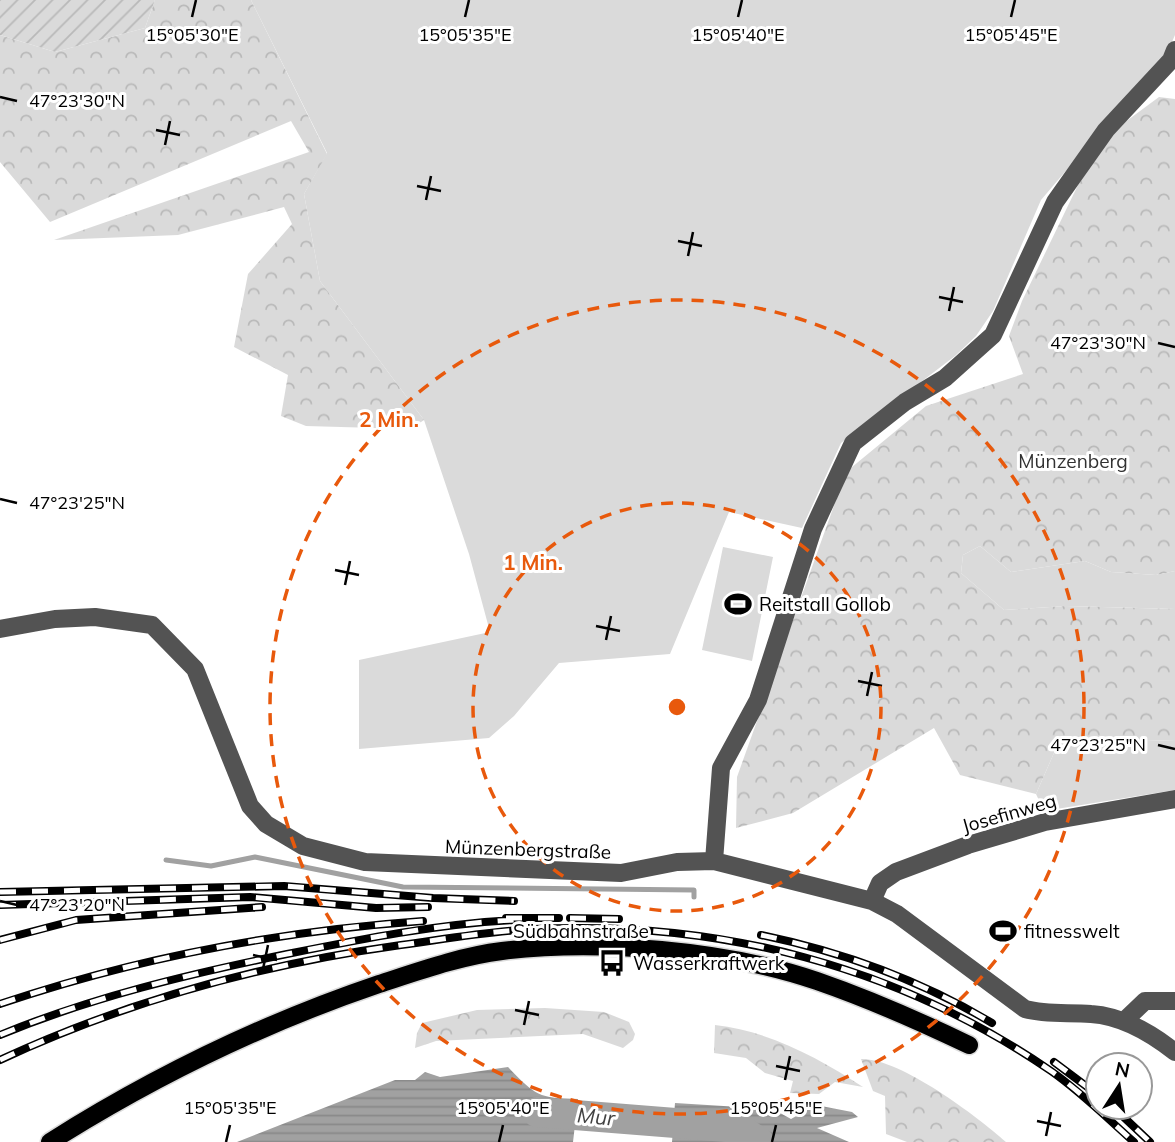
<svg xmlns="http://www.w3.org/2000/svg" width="1175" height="1142" font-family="Mulish,sans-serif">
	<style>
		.grass { fill: #dadada }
		.forest { fill: url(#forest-crowns) }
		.garden { fill: url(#garden-furrows) }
		.water { fill: url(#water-rules) }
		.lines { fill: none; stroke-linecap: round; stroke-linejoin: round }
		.stream { stroke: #a1a1a1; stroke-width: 5 }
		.river { stroke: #a1a1a1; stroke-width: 30 }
		.major-casing { stroke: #dbdbdb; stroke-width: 21 }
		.minor { stroke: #535353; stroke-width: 18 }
		.major { stroke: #000; stroke-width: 18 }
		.rail-casing { stroke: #000; stroke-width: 8 }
		.rail { stroke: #fff; stroke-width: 5; stroke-dasharray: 16; stroke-linecap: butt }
		.ticks { fill: none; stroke: #000; stroke-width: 2.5 }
		.ring { fill: none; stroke: #e8590c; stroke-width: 3.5; stroke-dasharray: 12 9 }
		.labels { text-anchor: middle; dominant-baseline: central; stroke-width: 6; stroke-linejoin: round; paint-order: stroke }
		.park-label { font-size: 19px; fill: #313131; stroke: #fff }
		.poi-label { font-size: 19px; fill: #000; stroke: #fff; text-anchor: start }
		.street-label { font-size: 19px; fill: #000; stroke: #fff }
		.water-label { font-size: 21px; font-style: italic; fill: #424242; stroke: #fff }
		.ticks-label { font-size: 18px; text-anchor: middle; fill: #000; stroke: #fff; stroke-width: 6; stroke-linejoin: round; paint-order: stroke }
		.centre { fill: #e8590c; stroke: #fff; stroke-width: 3.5 }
		.ring-label { font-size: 21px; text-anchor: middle; font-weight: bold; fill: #e8590c; stroke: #fff; stroke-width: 6; stroke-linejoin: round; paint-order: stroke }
	</style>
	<defs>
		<pattern id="forest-crowns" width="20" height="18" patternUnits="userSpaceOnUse" patternTransform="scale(1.75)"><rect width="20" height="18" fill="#dadada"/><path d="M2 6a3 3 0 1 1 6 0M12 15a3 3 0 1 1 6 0" fill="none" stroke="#b9b9b9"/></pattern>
		<pattern id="garden-furrows" width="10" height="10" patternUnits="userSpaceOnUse" patternTransform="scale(1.75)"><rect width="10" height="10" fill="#dadada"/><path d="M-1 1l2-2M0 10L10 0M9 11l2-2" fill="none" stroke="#b9b9b9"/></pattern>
		<pattern id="water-rules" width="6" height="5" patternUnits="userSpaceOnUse" patternTransform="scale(1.75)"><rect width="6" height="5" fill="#a1a1a1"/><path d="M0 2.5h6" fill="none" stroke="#898989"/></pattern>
	</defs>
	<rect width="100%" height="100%" fill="#fff"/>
	<path class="grass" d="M251 0H1175V35L1168 51 1041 200 993 311 976 336 955 356 841 443 802 528 729 512 670 654 559 663 514 716 489 738 359 749V660L490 632 469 554 424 420 320 281 304 194 327 153Z
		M980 546 1011 572 1085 561 1111 572 1156 575 1175 571V609L1066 606 1004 610 961 573 963 555Z
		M723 547 773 557 752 661 702 650Z
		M1061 737 1175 741V790L1044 811 1036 794Z"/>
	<path class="forest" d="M155 0H251L327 154 304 194 320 281 424 420 411 429 306 426 281 416 288 375 234 347 248 274 292 224 284 207 178 235 54 240 309 152 291 121 50 222 0 162V35L55 52 145 28Z
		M1159 97 1175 99V571L1156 575 1111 572 1085 561 1011 572 980 546 963 555 961 573 1004 610 1066 606 1175 609V741L1061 737 1036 794 960 775 934 728 793 813 736 828 737 777 846 472 926 406 1023 374 1009 336 1022 301 1078 185 1113 131Z
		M545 1008 604 1012 629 1022 635 1034 633 1040 623 1048 583 1034 436 1041 415 1048 417 1033 422 1023 477 1010Z
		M715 1025C769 1031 819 1058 863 1087L835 1082 819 1094 790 1093 793 1081 765 1073 746 1058 714 1053Z
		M861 1059C900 1058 977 1116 1006 1142H907L886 1134 885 1096 873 1091Z"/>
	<path class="garden" d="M0 0H155L145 28 55 52 0 35Z"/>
	<path class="water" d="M508 1067C536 1096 538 1098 578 1099L573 1142H237L395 1080H415L425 1072 440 1077Z
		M675 1103 773 1109 791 1119 816 1105 852 1112 858 1117 817 1128 849 1142H672Z"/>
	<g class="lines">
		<path class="stream" d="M166 860 211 866 255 857 403 887 694 890V897"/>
		<path class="river" d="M537 1112 738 1128 759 1142"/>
		<defs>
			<path id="major" d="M50 1142C153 1077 264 1023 379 984 419 971 461 956 502 951 597 939 727 950 817 981 869 999 919 1021 969 1045"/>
		</defs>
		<use href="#major" class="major-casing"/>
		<path class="minor" d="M0 629 55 619 95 617 152 625 195 669 250 806 266 824 303 846 365 862 621 873 677 862 714 861 872 901 897 914 1025 1009C1047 1015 1069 1012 1091 1014 1122 1016 1151 1033 1175 1052
			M714 861 721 768 758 700 813 529 853 443 905 402 945 378 993 335 1055 202 1106 130 1171 60 1175 50
			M872 901 880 883 896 872 968 845 1045 822 1175 799
			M1124 1021 1145 1001H1175"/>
		<use href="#major" class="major"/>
		<defs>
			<path id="rail" d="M0 892 284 886 433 898 514 901
				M0 905 250 897 376 908 428 907
				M506 918H559
				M570 918 619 919
				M761 935C843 952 920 980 992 1023
				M0 940 76 920 262 907
				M0 1004C136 958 280 931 423 921
				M0 1035C92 997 189 974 287 954 362 939 437 924 514 920
				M0 1060C127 1001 263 964 401 945 445 939 490 931 534 929 719 920 898 966 1051 1071 1081 1092 1107 1118 1134 1142
				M1054 1062 1098 1095
				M1113 1107 1150 1142"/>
		</defs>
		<use href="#rail" class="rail-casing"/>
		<use href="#rail" class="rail"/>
	</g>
	<path class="ticks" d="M192 17 196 0M465 17 469 0M738 17 742 0M1011 17 1015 0M0 97 17 101M156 130 180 135M165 145 170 121M417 186 441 191M426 200 431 176M678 241 702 246M688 256 693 232M939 297 963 302M949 311 954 287M1158 343 1175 347M0 499 17 503M335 570 359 575M345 585 350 561M596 626 620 631M606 640 611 616M858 681 882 686M867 696 872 672M1158 745 1175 749M0 901 17 905M253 955 277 960M263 969 268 945M515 1010 539 1015M524 1025 529 1001M776 1066 800 1071M785 1080 790 1056M1037 1121 1061 1126M1046 1136 1051 1112M226 1142 230 1125M499 1142 503 1125M772 1142 776 1125"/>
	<g class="ring">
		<circle cx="677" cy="707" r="204"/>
		<circle cx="677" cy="707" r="407"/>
	</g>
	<defs>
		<symbol id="stadium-bare" viewBox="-9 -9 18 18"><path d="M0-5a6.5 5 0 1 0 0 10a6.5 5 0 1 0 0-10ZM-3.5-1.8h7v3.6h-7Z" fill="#000" stroke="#fff" stroke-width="2.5" paint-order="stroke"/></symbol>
		<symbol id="bus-bare" viewBox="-9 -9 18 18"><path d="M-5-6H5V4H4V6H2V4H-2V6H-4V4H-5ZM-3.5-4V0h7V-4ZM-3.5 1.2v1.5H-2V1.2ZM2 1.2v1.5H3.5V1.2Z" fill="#000" stroke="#fff" stroke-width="2.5" paint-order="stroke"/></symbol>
	</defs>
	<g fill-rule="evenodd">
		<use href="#stadium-bare" x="719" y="585" width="38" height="38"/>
		<use href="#stadium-bare" x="984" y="912" width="38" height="38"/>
		<use href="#bus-bare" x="593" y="944" width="38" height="38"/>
	</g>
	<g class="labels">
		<g class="park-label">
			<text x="1073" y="461">Münzenberg</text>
		</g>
		<g class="poi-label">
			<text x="759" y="604">Reitstall Gollob</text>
			<text x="1024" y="931">fitnesswelt</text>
			<text x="633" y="963">Wasserkraftwerk</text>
		</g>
		<g class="street-label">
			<text transform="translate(1009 813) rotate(-16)">Josefinweg</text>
			<text transform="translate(528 849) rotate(2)">Münzenbergstraße</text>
			<text x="581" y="931">Südbahnstraße</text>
		</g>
		<g class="water-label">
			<text transform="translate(596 1116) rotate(5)">Mur</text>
		</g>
	</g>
	<g class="ticks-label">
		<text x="192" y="41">15°05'30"E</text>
		<text x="465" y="41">15°05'35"E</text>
		<text x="738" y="41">15°05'40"E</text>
		<text x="1011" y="41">15°05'45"E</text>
		<text x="77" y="107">47°23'30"N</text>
		<text x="1098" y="349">47°23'30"N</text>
		<text x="77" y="509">47°23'25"N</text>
		<text x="1098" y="751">47°23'25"N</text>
		<text x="77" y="911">47°23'20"N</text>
		<text x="230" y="1114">15°05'35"E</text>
		<text x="503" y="1114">15°05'40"E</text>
		<text x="776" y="1114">15°05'45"E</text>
	</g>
	<circle cx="677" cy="707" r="10" class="centre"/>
	<g class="ring-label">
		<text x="389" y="427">2 Min.</text>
		<text x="533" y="570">1 Min.</text>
	</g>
	<g transform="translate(1119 1086) rotate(12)"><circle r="33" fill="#ffffff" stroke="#999999" stroke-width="2"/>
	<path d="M0-5L12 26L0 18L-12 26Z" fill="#000000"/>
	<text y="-10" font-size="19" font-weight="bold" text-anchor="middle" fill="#000000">N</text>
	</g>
</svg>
